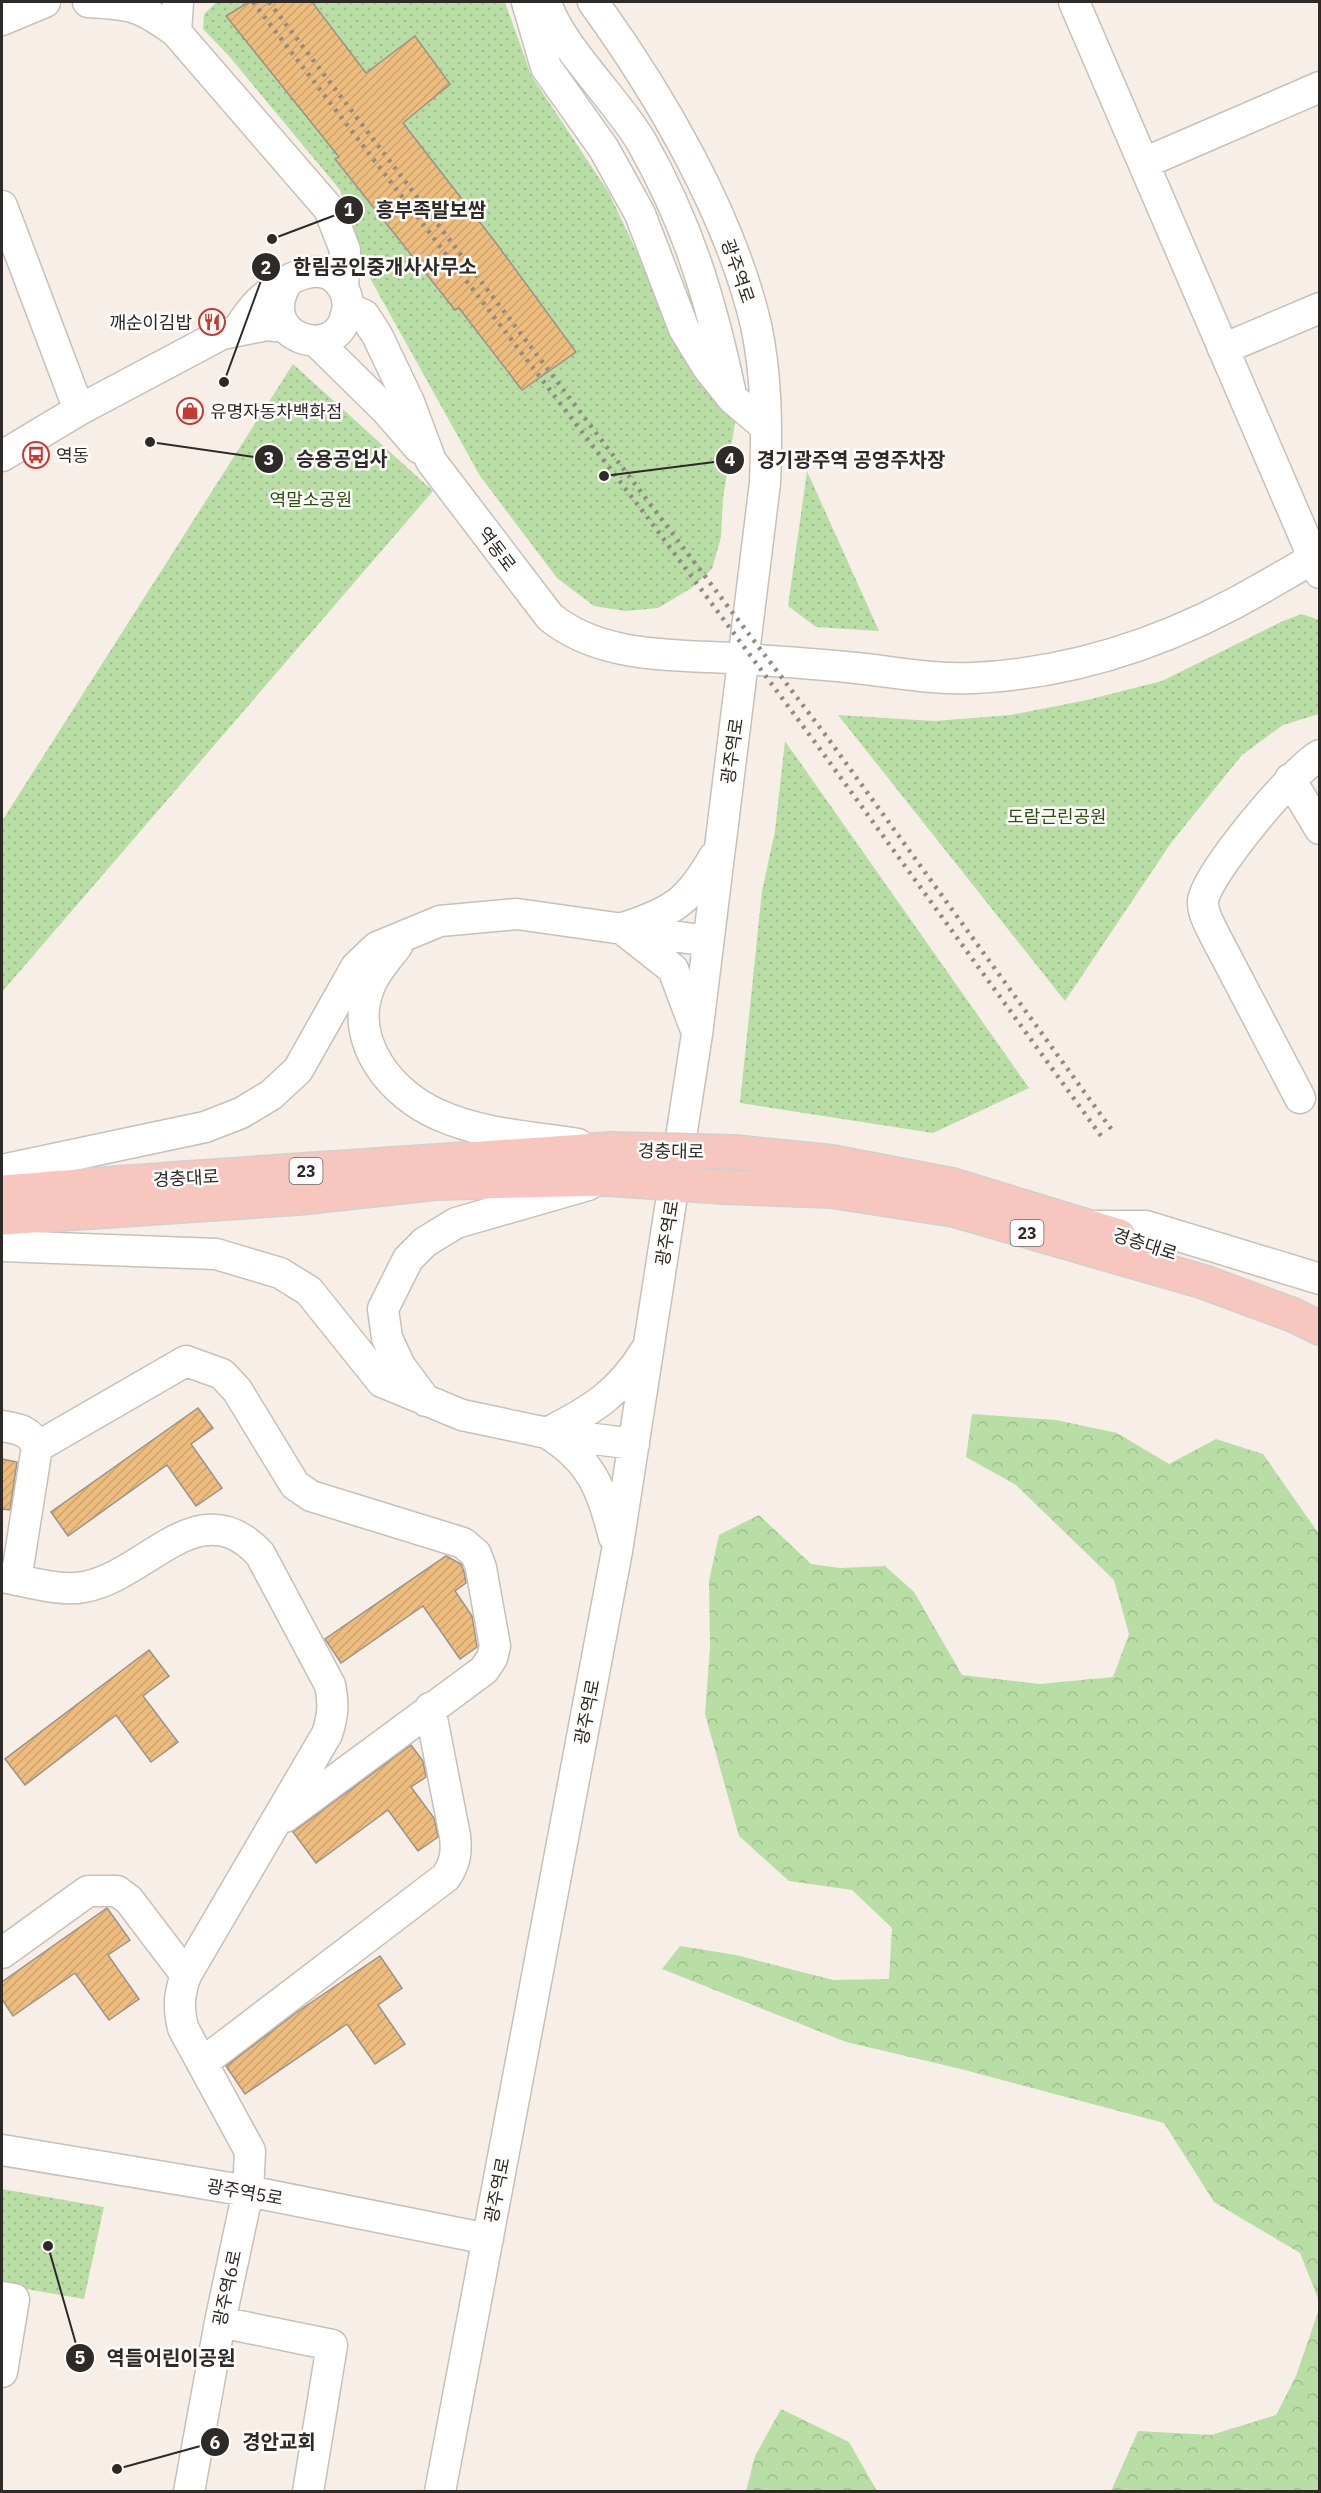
<svg xmlns="http://www.w3.org/2000/svg" width="1321" height="2493" font-family="'IBM Plex Sans','Noto Sans KR',sans-serif">
	<style>
		.forest { fill: url(#forest-crowns) }
		.park { fill: url(#park-dots) }
		.building { fill: url(#building-hatch); stroke: #99938b; stroke-width: 1.5 }
		.lines { fill: none; stroke-linecap: round; stroke-linejoin: round }
		.minor-casing { stroke: #c7c0b8; stroke-width: 33 }
		.major-casing { stroke: #d1d0cf; stroke-width: 36 }
		.minor { stroke: #fff; stroke-width: 30 }
		.major { stroke: #f7c6be; stroke-width: 33 }
		.rail { stroke: #918b86; stroke-width: 4.5; stroke-dasharray: 3 6; stroke-linecap: butt }
		.major-bridge-casing { stroke: #d1d0cf; stroke-width: 36; stroke-linecap: butt }
		.major-bridge { stroke: #f7c6be; stroke-width: 33 }
		.labels { text-anchor: middle; dominant-baseline: central; stroke-width: 5; stroke-linejoin: round; paint-order: stroke }
		.shield { fill: #fffdfc; stroke: #6c6967; stroke-width: 1.5 }
		.shield-label { font-size: 16px; font-weight: bold; fill: #2d2a27 }
		.street-label { font-size: 18px; fill: #2d2a27; stroke: #fffdfc }
		.poi-label { font-size: 18px; fill: #2d2a27; stroke: #fffdfc; text-anchor: start }
		.park-label { font-size: 18px; fill: #2b500e; stroke: #fffdfc }
		.leader { fill: none; stroke: #2d2a27; stroke-width: 2 }
		.callout-dot { fill: #2d2a27; stroke: #fffdfc; stroke-width: 2 }
		.mark-label { font-size: 18px; text-anchor: middle; font-weight: bold; fill: #fff }
		.callout-label { font-size: 20px; text-anchor: middle; font-weight: bold; fill: #2d2a27; stroke: #fffdfc; stroke-width: 5; stroke-linejoin: round; paint-order: stroke }
	</style>
	<defs>
		<pattern id="forest-crowns" width="20" height="18" patternUnits="userSpaceOnUse" patternTransform="scale(1.5)"><rect width="20" height="18" fill="#b8dda5"/><path d="M2 6a3 3 0 1 1 6 0M12 15a3 3 0 1 1 6 0" fill="none" stroke="#9ebe8e"/></pattern>
		<pattern id="park-dots" width="8" height="8" patternUnits="userSpaceOnUse" patternTransform="scale(1.5)"><rect width="8" height="8" fill="#b8dda5"/><path d="M2 2h.1M6 6h.1" fill="none" stroke="#9ebe8e" stroke-width="1.8" stroke-linecap="round"/></pattern>
		<pattern id="building-hatch" width="6" height="6" patternUnits="userSpaceOnUse" patternTransform="scale(1.5)"><rect width="6" height="6" fill="#eebd7e"/><path d="M-1 1l2-2M0 6l6-6M5 7l2-2" fill="none" stroke="#cca36d"/></pattern>
	</defs>
	<rect width="100%" height="100%" fill="#f7efe7"/>
	<path class="forest" d="M972 1414 1056 1420 1117 1433 1169 1464 1216 1439 1263 1454 1319 1534V2301L1300 2253 1214 2202 1164 2123 961 2069 846 2042 662 1969 680 1946 736 1955 833 1980 889 1979 892 1928 852 1890 789 1881 739 1836 705 1714 710 1648 709 1581 719 1535 759 1515 811 1564 840 1568 885 1566 914 1592 962 1675 1040 1684 1113 1677 1129 1634 1114 1580 1016 1485 966 1457Z
		M1319 2309V2491H1111L1138 2431 1211 2435 1276 2415 1296 2376Z
		M781 2409 849 2442 877 2491H746L755 2456Z"/>
	<path class="park" d="M217 2H505L531 75 609 193 674 331 728 408 735 423 723 498 721 537 712 569 690 589 658 608 626 611 594 606 557 578 480 476 366 271 340 190 229 56 203 29 204 14Z
		M293 364 433 491 2 992V821Z
		M807 471 879 631 816 627 788 606Z
		M1302 614 1319 620V714L1283 725 1242 755 1171 843 1065 1001 838 715 934 721 1011 715 1087 700 1162 681 1283 621Z
		M785 741 1029 1088 933 1133 740 1103 762 891 775 831Z
		M2 2189 104 2207 84 2299 2 2285Z"/>
	<path class="building" d="M249 2H312L366 73 415 36 450 84 403 123 496 243 576 352 522 390 459 308 455 310 335 159 339 157 226 16Z
		M198 1408 213 1428 191 1444 222 1488 196 1506 167 1465 68 1536 51 1512Z
		M2 1459 17 1462 10 1510 2 1509Z
		M446 1556 461 1564 464 1572 466 1583 455 1591 472 1616 477 1647 460 1659 423 1606 341 1663 325 1639Z
		M149 1650 169 1676 143 1696 178 1742 151 1762 116 1715 25 1785 5 1759Z
		M411 1745 423 1761 426 1777 411 1787 434 1818 438 1837 418 1851 388 1810 316 1863 293 1832Z
		M107 1908 130 1940 108 1955 139 1999 109 2020 75 1973 13 2016 2 1999V1982Z
		M380 1956 402 1988 378 2005 405 2044 375 2064 347 2024 245 2094 226 2066 297 2012Z"/>
	<g class="lines">
		<defs>
			<path id="minor" d="M88 2C131 4 141 6 176 32L329 209 345 250 343 288
				M527 2 546 67 604 149 640 214 684 329 708 368 732 398 766 427
				M546 2C558 44 616 99 641 141 688 224 710 297 730 390
				M1074 2 1320 573
				M2 20 45 2
				M176 32 178 2
				M1144 163 1320 87
				M2 206 79 410
				M348 308 364 315 377 335 409 402 431 461 550 617C604 661 682 654 747 659 783 662 820 664 856 668 895 672 934 680 973 678 1080 673 1178 638 1269 584 1286 574 1304 565 1320 553
				M238 329C245 320 252 307 261 300 282 281 323 254 343 288 348 297 349 306 346 315 336 363 255 338 286 284
				M316 341 386 410 419 448
				M1223 349 1320 308
				M2 456 79 410 222 334 267 325 285 327
				M1290 779 1320 829
				M626 927C674 911 689 901 714 857
				M626 932 673 969 694 1025
				M397 946C387 959 374 973 369 988 348 1042 392 1095 439 1115 481 1134 533 1137 578 1144
				M1300 1098 1213 932C1209 923 1202 912 1203 901 1207 873 1294 769 1320 755
				M2 1170 205 1127 241 1113 271 1095 298 1070 356 967 377 947 440 921 517 914 708 941
				M1091 1226H1146L1320 1279
				M2 1246 216 1254 280 1273 309 1291 382 1382 462 1415 547 1433 634 1444
				M426 1401 400 1366 387 1338 383 1309 408 1259 425 1242 456 1223 588 1185
				M2 1426C18 1429 30 1430 37 1447L16 1580
				M547 1433C592 1461 601 1488 614 1537
				M547 1433C592 1410 619 1394 646 1350
				M37 1447 186 1361 222 1374 237 1390 295 1485 311 1496 463 1543 476 1554 481 1568 495 1646 492 1658 484 1670 285 1817
				M2 1577C27 1581 59 1592 84 1587 147 1576 199 1488 260 1554L330 1685C334 1704 333 1716 327 1734L186 1975C179 1994 178 2008 183 2028L250 2151 248 2191 220 2322 189 2492
				M2 1953 88 1891H117L129 1900 186 1975
				M202 2063 446 1877C455 1863 457 1853 455 1836L430 1708
				M2 2150 248 2191 488 2239
				M2 2297 14 2299 2 2372
				M220 2322 332 2345 308 2492
				M440 2492 617 1551 697 1034 765 483C767 431 767 376 756 325 730 214 659 93 593 2"/>
			<path id="major" d="M735 1152 832 1162 952 1185 1119 1236
				M724 1187 831 1191 954 1210 1204 1282 1293 1315 1320 1328
				M2 1192C204 1175 408 1164 611 1149
				M2 1218 298 1198 435 1183 608 1179"/>
		</defs>
		<use href="#minor" class="minor-casing"/>
		<use href="#major" class="major-casing"/>
		<use href="#minor" class="minor"/>
		<use href="#major" class="major"/>
		<path class="rail" d="M253 2 654 526 817 745 1104 1140
			M269 2 827 737 1114 1133"/>
		<defs>
			<path id="major-bridge" d="M611 1149 735 1152
				M608 1179 724 1187"/>
		</defs>
		<use href="#major-bridge" class="major-bridge-casing"/>
		<use href="#major-bridge" class="major-bridge"/>
	</g>
	<defs>
		<symbol id="restaurant-ring" viewBox="-11 -11 22 22"><circle r="9.5" fill="#fffdfc" stroke="#c63831" stroke-width="1.5"/><path d="M-5-6h1v4h1v-4h1v4h1v-4h1v5L-1.5 .5V6h-2V.5L-5-1ZM5-6V6H3V1.5H1.5Q1.5-4 5-6Z" fill="#c63831"/></symbol>
		<symbol id="shop-ring" viewBox="-11 -11 22 22"><circle r="9.5" fill="#fffdfc" stroke="#c63831" stroke-width="1.5"/><path d="M-5-2.5h2.3a2.7 3.5 0 0 1 5.4 0H5L5.5 6h-11ZM-1.5-2.5h3a1.5 2.3 0 0 0-3 0Z" fill="#c63831"/></symbol>
		<symbol id="bus-ring" viewBox="-11 -11 22 22"><circle r="9.5" fill="#fffdfc" stroke="#c63831" stroke-width="1.5"/><path d="M-5-6H5V4H4V6H2V4H-2V6H-4V4H-5ZM-3.5-4V0h7V-4ZM-3.5 1.2v1.5H-2V1.2ZM2 1.2v1.5H3.5V1.2Z" fill="#c63831"/></symbol>
	</defs>
	<g fill-rule="evenodd">
		<use href="#restaurant-ring" x="197" y="307" width="30" height="30"/>
		<use href="#shop-ring" x="175" y="396" width="30" height="30"/>
		<use href="#bus-ring" x="21" y="440" width="30" height="30"/>
	</g>
	<g class="labels">
		<g class="shield">
			<rect x="289.5" y="1158" width="33" height="26" rx="4.5"/>
			<rect x="1010.5" y="1220" width="33" height="26" rx="4.5"/>
		</g>
		<g class="shield-label">
			<text x="306" y="1171">23</text>
			<text x="1027" y="1233">23</text>
		</g>
		<g class="street-label">
			<text transform="translate(738 271) rotate(71)">광주역로</text>
			<text transform="translate(497 549) rotate(53)">역동로</text>
			<text transform="translate(732 751) rotate(-82)">광주역로</text>
			<text transform="translate(671 1151) rotate(1)">경충대로</text>
			<text transform="translate(186 1178) rotate(-3)">경충대로</text>
			<text transform="translate(667 1233) rotate(-81)">광주역로</text>
			<text transform="translate(1145 1244) rotate(18)">경충대로</text>
			<text transform="translate(587 1712) rotate(-79)">광주역로</text>
			<text transform="translate(497 2190) rotate(-79)">광주역로</text>
			<text transform="translate(245 2192) rotate(10)">광주역5로</text>
			<text transform="translate(227 2288) rotate(-78)">광주역6로</text>
		</g>
		<g class="poi-label">
			<text x="192" y="322" text-anchor="end">깨순이김밥</text>
			<text x="210" y="411">유명자동차백화점</text>
			<text x="56" y="455">역동</text>
		</g>
		<g class="park-label">
			<text x="311" y="499">역말소공원</text>
			<text x="1057" y="816">도람근린공원</text>
		</g>
	</g>
	<path class="leader" d="M272 239L349 210M224 382L266 267M150 442L269 459M604 476L730 460M48 2246L80 2358M117 2469L215 2442"/>
	<g class="callout-dot">
		<circle cx="272" cy="239" r="6"/>
		<circle cx="224" cy="382" r="6"/>
		<circle cx="150" cy="442" r="6"/>
		<circle cx="604" cy="476" r="6"/>
		<circle cx="48" cy="2246" r="6"/>
		<circle cx="117" cy="2469" r="6"/>
		<circle cx="349" cy="210" r="15"/>
		<circle cx="266" cy="267" r="15"/>
		<circle cx="269" cy="459" r="15"/>
		<circle cx="730" cy="460" r="15"/>
		<circle cx="80" cy="2358" r="15"/>
		<circle cx="215" cy="2442" r="15"/>
	</g>
	<g class="mark-label">
		<text x="349" y="216">1</text>
		<text x="266" y="274">2</text>
		<text x="269" y="465">3</text>
		<text x="730" y="466">4</text>
		<text x="80" y="2364">5</text>
		<text x="215" y="2449">6</text>
	</g>
	<g class="callout-label">
		<text x="431" y="217">흥부족발보쌈</text>
		<text x="385" y="274">한림공인중개사사무소</text>
		<text x="342" y="466">승용공업사</text>
		<text x="851" y="467">경기광주역 공영주차장</text>
		<text x="171" y="2365">역들어린이공원</text>
		<text x="279" y="2449">경안교회</text>
	</g>
	<rect width="1321" height="2493" fill="none" stroke="#2d2a27" stroke-width="6"/>
</svg>
